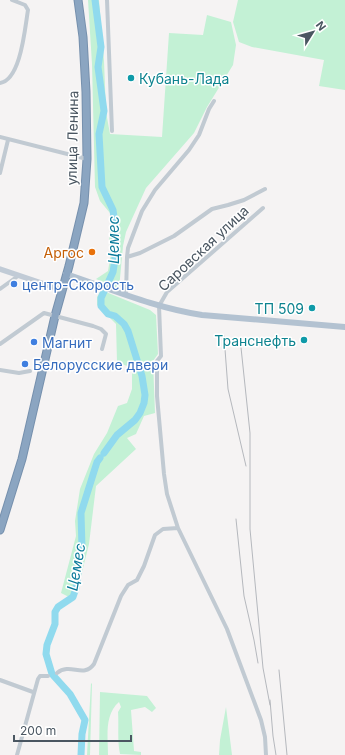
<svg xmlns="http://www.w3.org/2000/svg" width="345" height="755" font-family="Inter,sans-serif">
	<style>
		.green { fill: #c3f1d5 }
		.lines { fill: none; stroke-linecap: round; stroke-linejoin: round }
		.river { stroke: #90daee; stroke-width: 7 }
		.highway-casing { stroke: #7690ad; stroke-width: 9 }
		.street { stroke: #c1cad2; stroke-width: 4 }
		.secondary { stroke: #c1cbd6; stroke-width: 5.5 }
		.primary { stroke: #b3c2d1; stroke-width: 6 }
		.highway { stroke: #8ba5c1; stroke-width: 7 }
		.rail { stroke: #b5b8bd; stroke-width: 1 }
		.culture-dot { fill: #0f9aa8; stroke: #fff; stroke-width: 1.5 }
		.food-dot { fill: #e8710a; stroke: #fff; stroke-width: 1.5 }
		.shop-dot { fill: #3f7fe0; stroke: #fff; stroke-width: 1.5 }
		.labels { text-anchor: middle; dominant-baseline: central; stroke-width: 3; stroke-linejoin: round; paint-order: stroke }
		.culture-label { font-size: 14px; fill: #0d838f; stroke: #fff; text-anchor: end }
		.street-label { font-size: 14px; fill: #4a5661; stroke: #fff }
		.food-label { font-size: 14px; fill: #c56008; stroke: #fff; text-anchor: end }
		.shop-label { font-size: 14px; fill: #366cbe; stroke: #fff; text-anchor: start }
		.water-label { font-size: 15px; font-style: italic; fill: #0c7c9b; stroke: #fff }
	</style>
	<rect width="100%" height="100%" fill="#f5f3f3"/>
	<path class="green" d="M88 0H99L104 61 106 112 110 134 162 137 169 33 203 35 207 15 231 22 236 45 233 65 207 107 194 133 146 188 126 232 123 246 119 289 96 279 108 271 111 253 109 240 112 220 110 213 100 201 95 187 92 64Z
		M238 0H345V90L319 86 324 60 252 47 239 42 233 22Z
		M101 290 150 310 156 315 158 354 153 361 155 413 144 416 136 434 127 438 136 449 96 486 89 544 75 600 61 593 76 536 75 521 80 489 94 454 107 433 118 406 127 403 132 389V368L117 362 116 324 97 305V297Z
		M91 683 92 684 90 755H87Z
		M100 692 147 696 156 708 152 712 145 707 131 710 134 751 141 752V755L120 754C117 740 119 726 118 712L121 707 119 702C104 715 108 737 108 755H99Z
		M226 707 232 755H219L220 740Z"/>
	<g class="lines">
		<path class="river" d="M95 0 101 47 98 67 104 111 99 134 102 187 113 210 115 225V259L113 272 101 298V306L108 314 115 316 124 324 128 331 142 376 145 395 144 403 140 413 135 420 117 435 104 453
			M81 755 82 734 85 720 70 694 52 674 46 654 47 645 55 624V612L58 607 73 597 76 588 79 565 78 561 82 548 81 513 97 462 100 458"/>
		<defs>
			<path id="highway" d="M0 530 22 459 55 316 69 266 84 203 87 159 86 92 83 37 78 0"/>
		</defs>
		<use href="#highway" class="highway-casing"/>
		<path class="street" d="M107 0 112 131
			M0 83C21 80 25 27 28 10L25 5 12 0
			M0 137 87 159
			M0 173 8 140
			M263 208 167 292 159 306 161 356 157 361V396L164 474 167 494 178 528 227 629 261 720 265 737 266 755
			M127 257 140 253 174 236 212 209 228 205 244 200 265 189
			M0 289 18 276
			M126 294 127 257 128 248 142 211 155 190 189 150 199 135 209 109 214 101
			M0 344 44 313 93 326 101 329 106 334 102 349
			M0 370 19 373 30 371
			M57 673C71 662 83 679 94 664L121 596 128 585 137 580 144 566 155 535 163 529 178 528
			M0 680 33 692
			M17 755 38 679 40 676H48"/>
		<path class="secondary" d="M0 269 62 290"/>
		<path class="primary" d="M66 274C111 289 155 308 202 315L345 327"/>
		<use href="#highway" class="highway"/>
		<path class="rail" d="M224 336 228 389 246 466
			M240 338 250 433V529L263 668 270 705
			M236 519 244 596 254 640 258 663
			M279 670 287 755
			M270 700 273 736 276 755"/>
	</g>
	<g class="culture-dot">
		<circle cx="131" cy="78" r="4"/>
		<circle cx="312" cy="308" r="4"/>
		<circle cx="304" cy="340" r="4"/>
	</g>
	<circle class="food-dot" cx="92" cy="252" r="4"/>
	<g class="shop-dot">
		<circle cx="14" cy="284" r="4"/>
		<circle cx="34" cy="342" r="4"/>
		<circle cx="25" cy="364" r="4"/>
	</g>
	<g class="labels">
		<g class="culture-label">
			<text x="139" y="78" text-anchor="start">Кубань-Лада</text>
			<text x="304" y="308">ТП 509</text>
			<text x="296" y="340">Транснефть</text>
		</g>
		<g class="street-label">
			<text transform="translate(72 138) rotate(-89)">улица Ленина</text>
			<text transform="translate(203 248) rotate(-43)">Саровская улица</text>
		</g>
		<g class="food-label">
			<text x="84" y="252">Аргос</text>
		</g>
		<g class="shop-label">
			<text x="22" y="284">центр-Скорость</text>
			<text x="42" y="342">Магнит</text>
			<text x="33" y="364">Белорусские двери</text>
		</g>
		<g class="water-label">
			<text transform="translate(113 240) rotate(-90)">Цемес</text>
			<text transform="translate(76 567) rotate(-80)">Цемес</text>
		</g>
	</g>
	<g transform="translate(313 32) rotate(53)" stroke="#ffffff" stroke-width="3" paint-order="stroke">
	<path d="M0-3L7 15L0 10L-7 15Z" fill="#4a5661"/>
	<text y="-6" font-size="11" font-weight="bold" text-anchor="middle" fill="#4a5661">N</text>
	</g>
	<path d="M14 735v6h117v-6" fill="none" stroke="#4a5661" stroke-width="2"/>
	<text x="20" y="735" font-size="12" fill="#4a5661" stroke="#ffffff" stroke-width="3" paint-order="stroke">200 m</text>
</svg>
